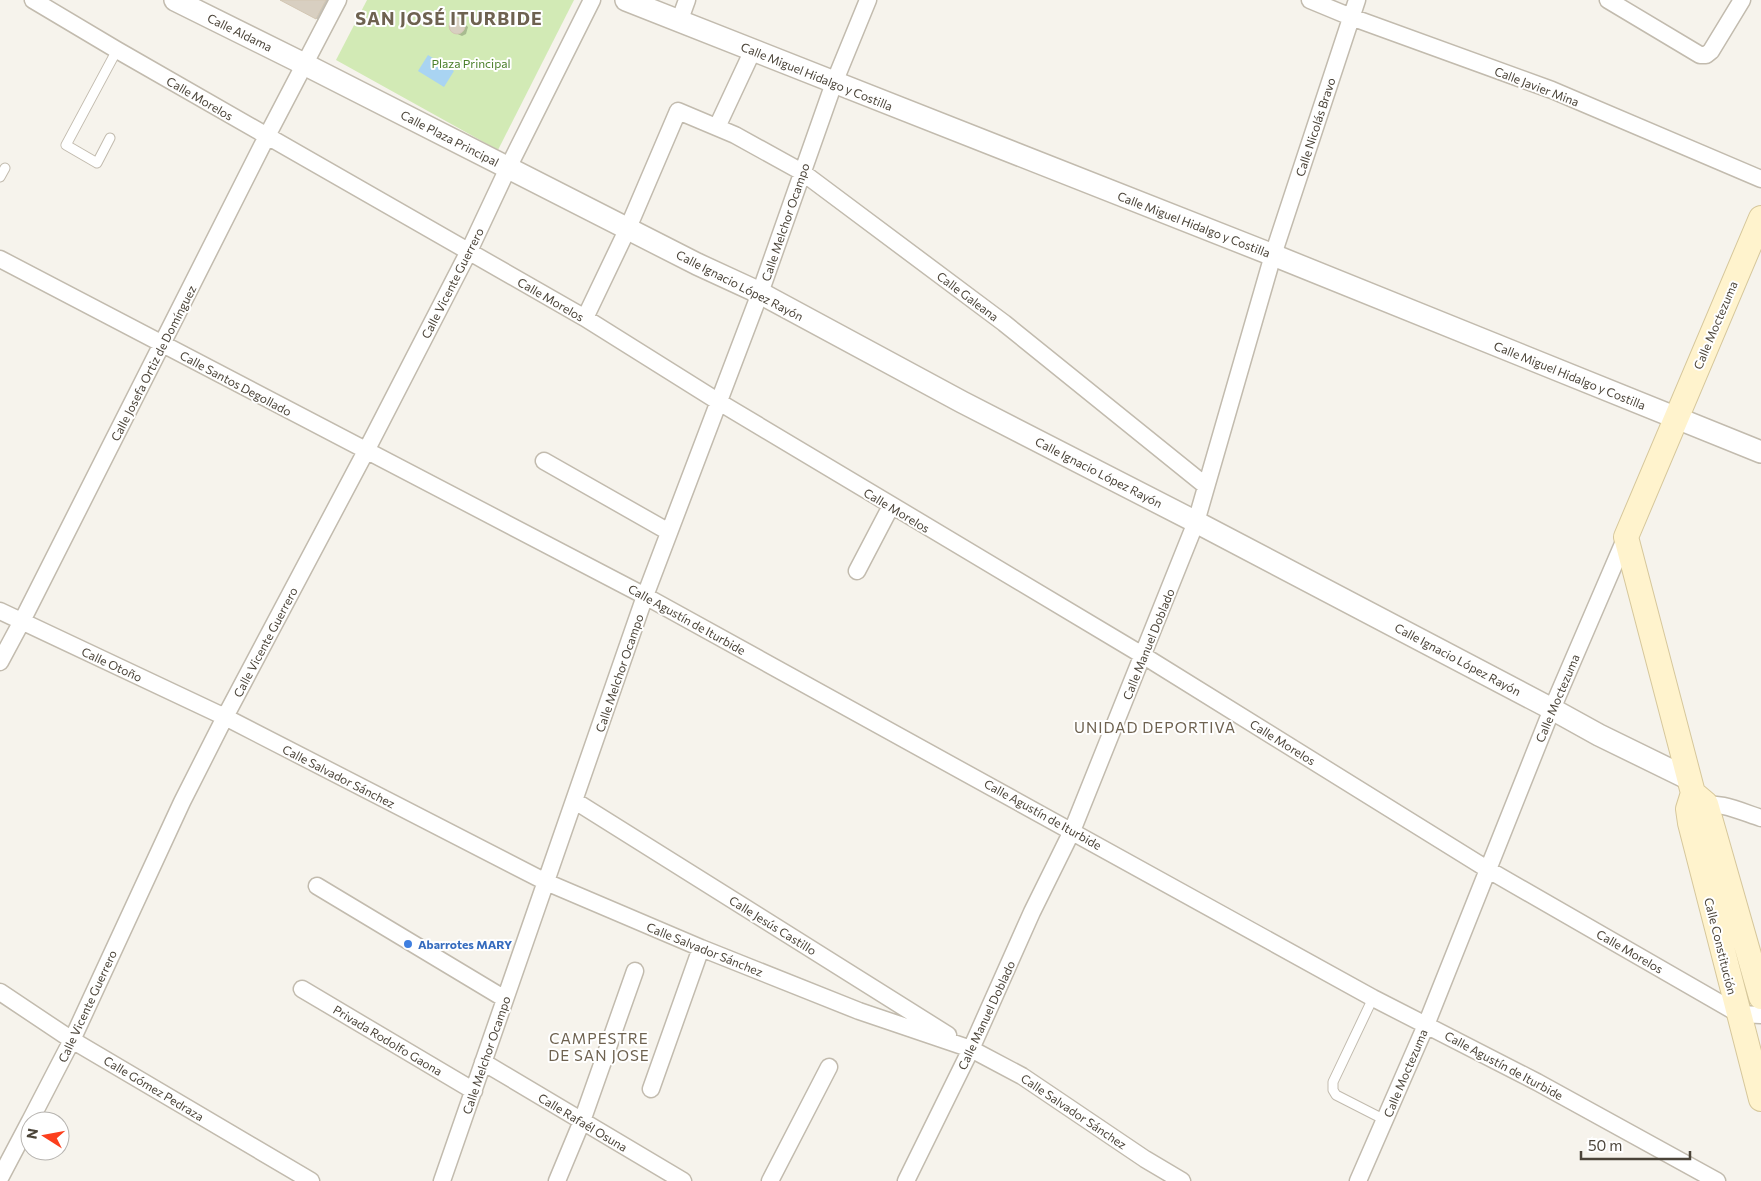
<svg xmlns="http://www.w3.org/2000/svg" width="1761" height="1181" font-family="Commissioner,sans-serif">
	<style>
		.green { fill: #d2eab5 }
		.water { fill: #a9d4f2 }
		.shadow { fill: #0003 }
		.building { fill: #d8cfc1; stroke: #d3c7b4 }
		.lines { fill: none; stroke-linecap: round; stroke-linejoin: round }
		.service-casing { stroke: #c2bbae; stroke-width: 11 }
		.minor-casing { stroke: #c2bbae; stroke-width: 19 }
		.tertiary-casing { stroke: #c2bbae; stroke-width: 24 }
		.secondary-casing { stroke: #d6c79b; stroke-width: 26 }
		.service { stroke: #fff; stroke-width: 9 }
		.minor { stroke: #fff; stroke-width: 16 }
		.tertiary { stroke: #fff; stroke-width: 21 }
		.secondary { stroke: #fff3cd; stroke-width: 24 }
		.shop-dot { fill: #3f7fe0; stroke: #fff; stroke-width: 2 }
		.labels { text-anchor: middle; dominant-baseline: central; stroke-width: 4; stroke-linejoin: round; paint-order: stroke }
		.street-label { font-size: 12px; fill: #4b4439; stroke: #fff }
		.park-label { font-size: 12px; fill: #4a7f2a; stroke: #fff }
		.shop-label { font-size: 12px; font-weight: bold; fill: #366cbe; stroke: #fff; text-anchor: start }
		.quarter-label { font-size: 15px; letter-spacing: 1px; fill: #6e6250; stroke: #fff }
		.district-label { font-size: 18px; font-weight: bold; letter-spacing: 1px; fill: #6e6250; stroke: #fff }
	</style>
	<rect width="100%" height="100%" fill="#f6f3ec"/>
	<path class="green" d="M367 0H574L498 150 336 60Z"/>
	<path class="water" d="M428 55 454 71 444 87 418 71Z"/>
	<path class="shadow" d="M281 0H344L330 26Z
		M455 19 460 20 468 27 466 34 462 36 451 31 450 27 451 22Z"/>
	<path class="building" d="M280 0H326L316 19Z
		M449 26a8 8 0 1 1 16 0a8 8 0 1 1-16 0Z"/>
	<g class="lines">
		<defs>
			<path id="service" d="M110 138 97 163 66 145 117 50
				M0 177 5 168
				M1373 998 1333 1082V1090L1336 1095 1385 1120"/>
			<path id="minor" d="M33 0 117 50 585 318 719 402 1144 656 1487 869 1739 1014 1761 1015
				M1310 0 1351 17 1552 90 1761 179
				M1608 0 1700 55H1706L1711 51 1742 0
				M679 22 687 0
				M717 127 753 50
				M0 259 645 596 1373 998 1537 1082 1717 1181
				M585 318 628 228 678 111 735 135 802 172 1004 323 1206 486
				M544 461 669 532
				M857 571 891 506
				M0 611 225 717 546 882 701 948 859 1011 971 1049 1022 1076 1145 1159 1182 1181
				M0 662 22 621 267 136 338 0
				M575 801 948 1035
				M1698 806C1718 800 1742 812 1761 818
				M317 886 505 999
				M302 989 474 1091
				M0 992 72 1040 311 1181
				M483 1062 683 1181
				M651 1089 701 948
				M30 1121 72 1040 182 802 225 717 366 451 469 251 508 168 592 0
				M0 1178 30 1121
				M442 1181 645 596 760 293 834 83 868 0
				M557 1181 582 1121 635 971
				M770 1181 829 1067
				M906 1181 971 1049 1032 912 1072 831 1196 522 1273 255 1357 0
				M1358 1181 1426 1025 1552 709 1626 537"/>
			<path id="tertiary" d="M175 0 304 64 697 264 760 293 962 402 1196 522 1552 709 1599 735 1689 779
				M626 0 1273 255 1761 452"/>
			<path id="secondary" d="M1761 218 1626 537 1693 793 1706 804 1761 997
				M1693 793 1688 809 1690 823 1761 1099"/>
		</defs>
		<use href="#service" class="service-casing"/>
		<use href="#minor" class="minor-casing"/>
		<use href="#tertiary" class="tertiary-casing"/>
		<use href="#secondary" class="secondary-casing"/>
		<use href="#service" class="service"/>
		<use href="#minor" class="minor"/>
		<use href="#tertiary" class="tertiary"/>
		<use href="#secondary" class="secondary"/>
	</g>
	<circle class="shop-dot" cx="408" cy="944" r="5"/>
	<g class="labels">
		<g class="street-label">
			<text transform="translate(240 32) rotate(26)">Calle Aldama</text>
			<text transform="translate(817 76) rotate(22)">Calle Miguel Hidalgo y Costilla</text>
			<text transform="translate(1537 86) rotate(21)">Calle Javier Mina</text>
			<text transform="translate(200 98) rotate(30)">Calle Morelos</text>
			<text transform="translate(1315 127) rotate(-72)">Calle Nicolás Bravo</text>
			<text transform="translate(450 138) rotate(27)">Calle Plaza Principal</text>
			<text transform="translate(785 222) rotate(-71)">Calle Melchor Ocampo</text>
			<text transform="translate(1194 224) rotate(21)">Calle Miguel Hidalgo y Costilla</text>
			<text transform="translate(452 283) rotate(-63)">Calle Vicente Guerrero</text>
			<text transform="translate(740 285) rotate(27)">Calle Ignacio López Rayón</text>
			<text transform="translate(968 296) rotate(37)">Calle Galeana</text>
			<text transform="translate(551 299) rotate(30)">Calle Morelos</text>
			<text transform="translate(1715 325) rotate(-67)">Calle Moctezuma</text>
			<text transform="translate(153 363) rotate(-63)">Calle Josefa Ortiz de Domínguez</text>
			<text transform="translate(1570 375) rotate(22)">Calle Miguel Hidalgo y Costilla</text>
			<text transform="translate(236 383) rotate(28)">Calle Santos Degollado</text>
			<text transform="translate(1099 472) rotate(27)">Calle Ignacio López Rayón</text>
			<text transform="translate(897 510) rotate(31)">Calle Morelos</text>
			<text transform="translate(687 619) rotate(29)">Calle Agustín de Iturbide</text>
			<text transform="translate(265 642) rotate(-62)">Calle Vicente Guerrero</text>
			<text transform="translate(1148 644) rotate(-68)">Calle Manuel Doblado</text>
			<text transform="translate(1458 659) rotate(28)">Calle Ignacio López Rayón</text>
			<text transform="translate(112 664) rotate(25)">Calle Otoño</text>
			<text transform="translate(619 673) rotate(-71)">Calle Melchor Ocampo</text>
			<text transform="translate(1557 698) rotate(-67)">Calle Moctezuma</text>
			<text transform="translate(1283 742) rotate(32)">Calle Morelos</text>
			<text transform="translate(339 776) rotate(27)">Calle Salvador Sánchez</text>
			<text transform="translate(1043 814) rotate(29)">Calle Agustín de Iturbide</text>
			<text transform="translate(773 925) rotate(32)">Calle Jesús Castillo</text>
			<text transform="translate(1721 946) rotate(76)">Calle Constitución</text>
			<text transform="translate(705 949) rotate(22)">Calle Salvador Sánchez</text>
			<text transform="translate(1630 951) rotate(30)">Calle Morelos</text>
			<text transform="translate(87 1006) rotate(-65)">Calle Vicente Guerrero</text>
			<text transform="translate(986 1015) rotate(-65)">Calle Manuel Doblado</text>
			<text transform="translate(388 1040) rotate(31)">Privada Rodolfo Gaona</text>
			<text transform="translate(486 1055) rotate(-71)">Calle Melchor Ocampo</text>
			<text transform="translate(1504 1065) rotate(28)">Calle Agustín de Iturbide</text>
			<text transform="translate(1405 1073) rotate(-67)">Calle Moctezuma</text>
			<text transform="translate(154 1088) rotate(31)">Calle Gómez Pedraza</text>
			<text transform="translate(1074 1111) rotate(34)">Calle Salvador Sánchez</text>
			<text transform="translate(583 1122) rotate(31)">Calle Rafaél Osuna</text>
		</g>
		<g class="park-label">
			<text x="471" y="63">Plaza Principal</text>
		</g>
		<g class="shop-label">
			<text x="418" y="944">Abarrotes MARY</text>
		</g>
		<g class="quarter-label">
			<text x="1155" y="727">UNIDAD DEPORTIVA</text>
			<text x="599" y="1038">CAMPESTRE<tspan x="599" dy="17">DE SAN JOSE</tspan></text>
		</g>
		<g class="district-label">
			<text x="449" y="18">SAN JOSÉ ITURBIDE</text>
		</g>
	</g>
	<g transform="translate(45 1136) rotate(281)"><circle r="24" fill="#ffffff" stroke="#b7b4b0"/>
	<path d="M0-4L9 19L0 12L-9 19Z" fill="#fc3f1d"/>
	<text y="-8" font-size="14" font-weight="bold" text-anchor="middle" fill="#4b4439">N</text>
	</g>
	<path d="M1581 1151v8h109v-8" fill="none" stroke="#4b4439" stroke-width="2.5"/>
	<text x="1588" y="1151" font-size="15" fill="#4b4439" stroke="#ffffff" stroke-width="4" paint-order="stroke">50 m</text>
</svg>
